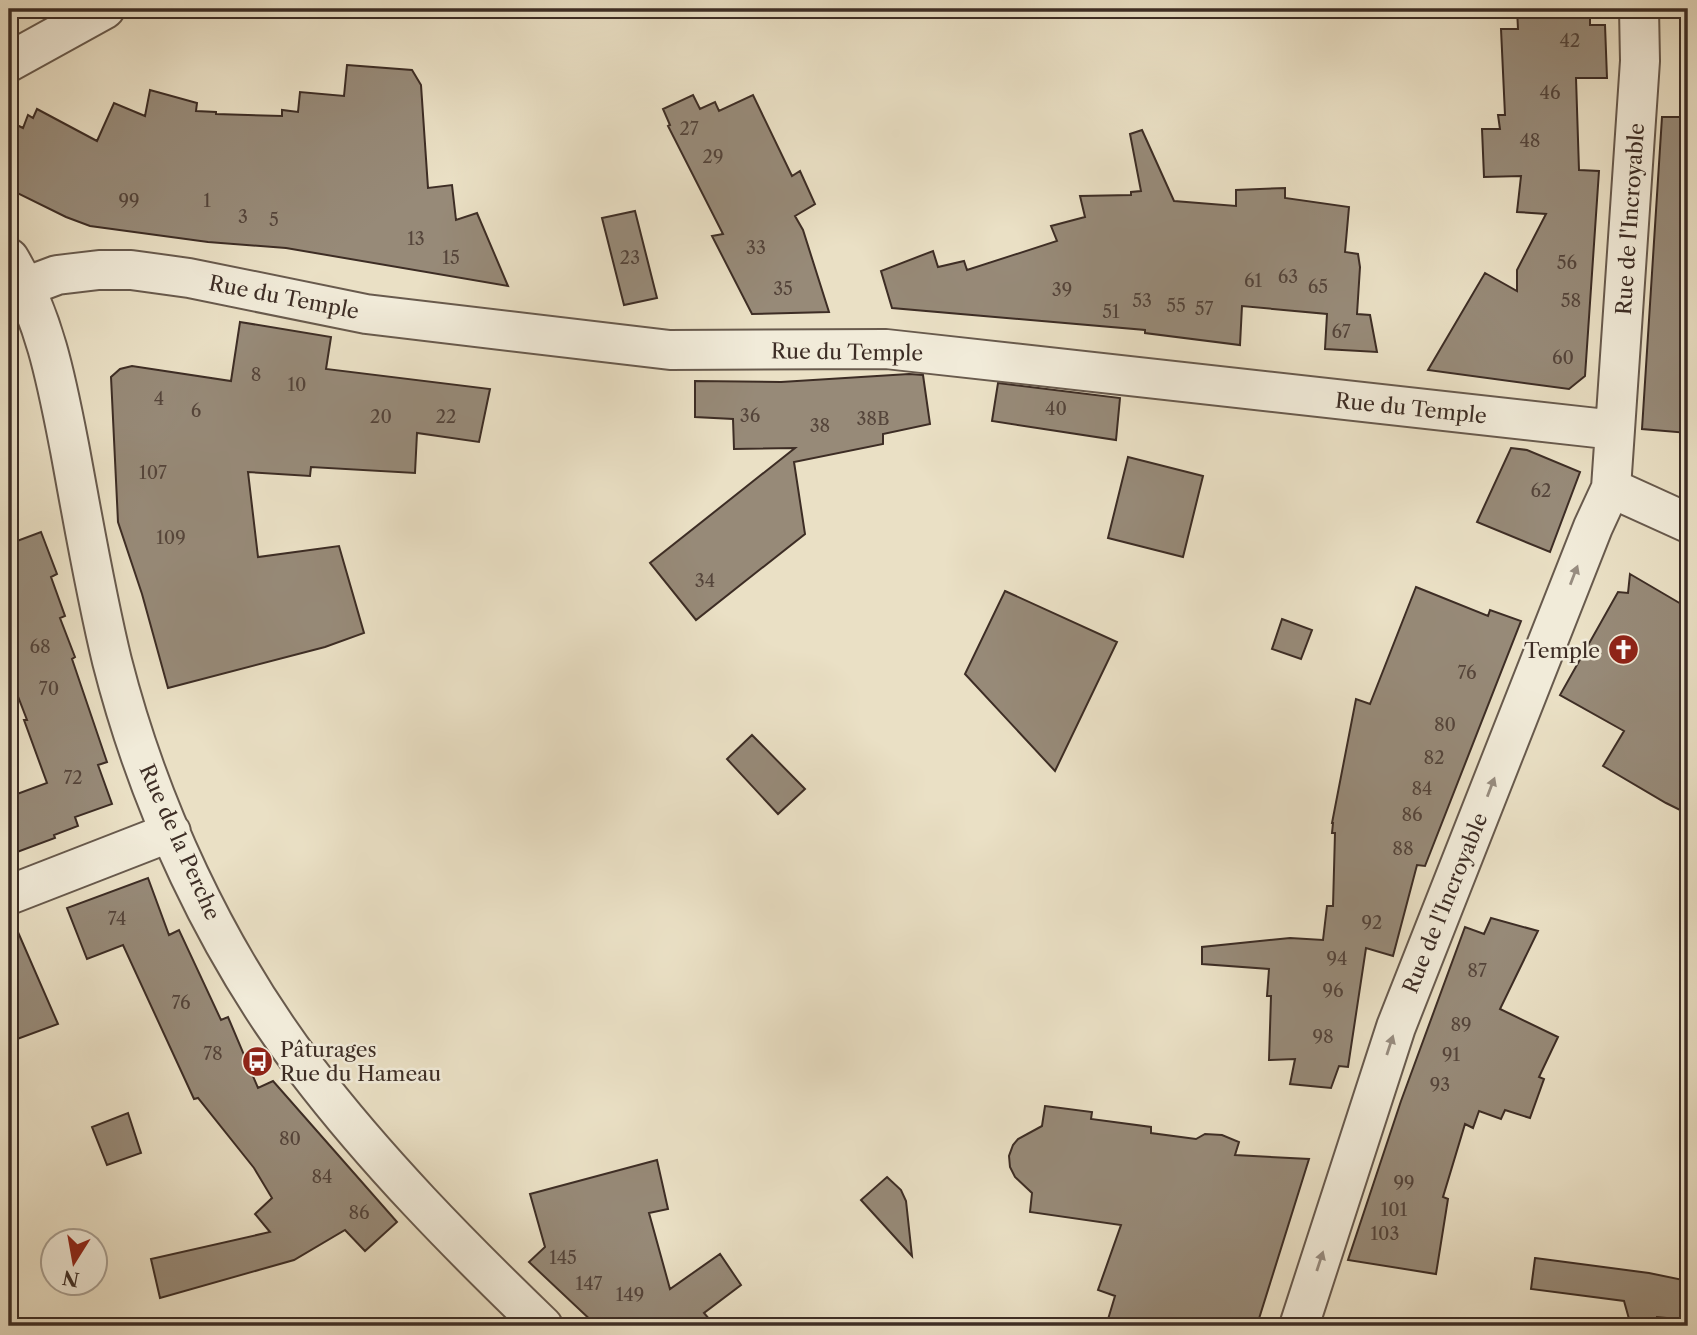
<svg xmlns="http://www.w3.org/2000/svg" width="1697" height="1335" font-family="'Libre Caslon Text',serif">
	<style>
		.building { fill: #978a78; stroke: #3d2d25; stroke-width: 2 }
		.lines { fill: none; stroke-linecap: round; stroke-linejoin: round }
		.minor-casing { stroke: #685a4d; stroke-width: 42 }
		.minor { stroke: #f1ebd9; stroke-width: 38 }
		.oneway { fill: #978c7f }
		.labels { text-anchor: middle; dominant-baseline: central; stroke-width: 5; stroke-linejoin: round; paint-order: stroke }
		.number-label { font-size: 18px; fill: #54443a }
		.street-label { font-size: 21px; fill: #3d2d25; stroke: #f1ebd9 }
		.poi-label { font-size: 21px; fill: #3d2d25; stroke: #f1ebd9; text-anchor: end }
	</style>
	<rect width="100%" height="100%" fill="#eae0c5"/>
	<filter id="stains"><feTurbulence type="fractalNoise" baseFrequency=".00286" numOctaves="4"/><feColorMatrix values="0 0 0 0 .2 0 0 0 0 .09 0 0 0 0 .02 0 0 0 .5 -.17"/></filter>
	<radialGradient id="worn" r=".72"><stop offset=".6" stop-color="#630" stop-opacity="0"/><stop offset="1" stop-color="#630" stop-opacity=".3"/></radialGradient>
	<path class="building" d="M1517 9H1590V25H1605L1607 78H1576L1579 170 1599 171 1585 376 1569 389 1428 370 1485 273 1517 291V270L1546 214 1517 212 1521 176 1484 177 1482 129H1500L1498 115H1505L1501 29H1518Z
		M347 65 412 70 421 85 428 188 452 185 456 220 477 213 508 286 286 248 208 242 90 226 66 217 9 189V121L23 128 28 115 33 118 37 109 97 141 114 103 145 116 150 90 197 103 196 111 216 112V114L282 116V110L298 112 300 92 344 96Z
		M693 95 700 109 715 102 719 111 753 95 792 176 800 171 815 204 795 216 803 230 829 312 752 314 712 236 723 234 668 126 670 125 663 109Z
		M1662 117H1688V433L1642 429Z
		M1142 130 1174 201 1236 206V190L1285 188V198L1349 207 1345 252 1358 254 1360 267 1357 314 1370 315 1377 352 1325 349 1327 314 1242 306 1240 345 1145 333V330L892 308 881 271 933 251 938 267 964 261 967 270 1057 241 1051 226 1085 217 1080 196 1131 195V192L1141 191 1130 134Z
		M635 211 657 298 624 305 602 218Z
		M240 322 331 337 326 369 490 389 479 442 417 433 415 473 311 467 310 476 248 472 258 557 339 546 364 633 325 647 168 688 142 594 118 522 111 377 120 369 132 366 231 381Z
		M909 374 923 375 930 424 883 434V444L794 462 805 534 696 620 650 563 795 448 734 449 733 419 695 417V381L781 382Z
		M998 383 1120 398 1116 440 992 421Z
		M1511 448 1527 450 1580 472 1550 552 1477 522Z
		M1128 457 1203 476 1183 557 1108 538Z
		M41 532 57 574 51 577 65 616 60 618 75 657 72 659 107 762 98 765 112 804 75 817 78 826 54 835 55 838 9 855V797L47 783 24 720H27L9 673V544Z
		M1630 574 1688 608V814L1666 803 1603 766 1624 731 1560 695 1618 592 1628 593Z
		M1416 587 1488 616 1490 610 1521 621 1425 866 1417 865 1393 956 1366 948 1348 1067 1339 1066 1331 1088 1290 1084 1295 1059 1269 1060 1271 996H1267L1269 969 1202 964V947L1290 938 1323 940 1327 906H1333L1335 833H1332L1333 823H1332L1356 699 1370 704Z
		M1005 591 1117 642 1055 771 965 674Z
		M1282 619 1312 630 1301 659 1272 649Z
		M752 735 805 789 778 814 727 759Z
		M148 878 169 935 179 930 221 1020 228 1017 258 1088 273 1081 397 1222 365 1251 345 1230 294 1260 160 1298 151 1259 270 1232 255 1214 272 1198 254 1168 198 1098 194 1099 123 945 87 959 67 908Z
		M9 916H11L58 1024 9 1042Z
		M1491 918 1538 931 1500 1009 1558 1037 1539 1077 1544 1079 1530 1118 1505 1110 1501 1119 1479 1111 1473 1128 1465 1124 1443 1197 1448 1199 1436 1274 1348 1260 1401 1101 1465 927 1484 934Z
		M1045 1106 1092 1112 1091 1119 1151 1127V1133L1196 1139 1205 1134 1222 1135 1239 1142 1235 1155 1309 1159 1257 1325 1106 1326 1115 1296 1098 1290 1121 1225 1030 1212 1032 1193 1015 1177 1010 1167 1009 1156 1013 1145 1018 1139 1042 1126Z
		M128 1113 141 1153 107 1165 92 1127Z
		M657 1160 668 1209 649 1213 670 1289 720 1254 741 1285 704 1313 715 1326H597L529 1262 545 1247 530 1194Z
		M887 1177 901 1190 906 1201 912 1256 861 1200Z
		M1535 1258 1649 1273 1688 1281V1320L1657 1317 1656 1326H1631L1624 1301 1531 1289Z"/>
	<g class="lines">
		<defs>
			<path id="minor" d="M9 62 105 9
				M9 258C45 317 57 383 70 450 83 520 95 591 112 661 149 806 216 950 306 1069 377 1162 459 1245 543 1326
				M25 287 57 275 99 270H131L189 278 366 314 670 350 886 349 1615 430 1611 488 1593 527 1396 1027 1299 1326
				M1615 430 1640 61 1639 9
				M1611 488 1688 523
				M9 895 171 832"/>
		</defs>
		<use href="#minor" class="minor-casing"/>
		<use href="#minor" class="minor"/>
	</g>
	<defs><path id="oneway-solid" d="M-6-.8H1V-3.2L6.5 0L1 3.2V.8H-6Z" transform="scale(1.75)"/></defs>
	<g class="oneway">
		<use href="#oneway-solid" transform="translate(1574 575) rotate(-69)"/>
		<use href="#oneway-solid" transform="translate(1491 787) rotate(-69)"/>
		<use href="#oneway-solid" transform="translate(1390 1045) rotate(-72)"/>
		<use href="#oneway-solid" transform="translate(1320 1261) rotate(-72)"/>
	</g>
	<defs>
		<symbol id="church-disc" viewBox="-11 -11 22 22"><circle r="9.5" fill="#8f2418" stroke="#f1ebd9"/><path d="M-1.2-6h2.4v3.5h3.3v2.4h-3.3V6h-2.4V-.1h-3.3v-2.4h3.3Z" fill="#fff"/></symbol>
		<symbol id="bus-disc" viewBox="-11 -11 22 22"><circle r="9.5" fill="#8f2418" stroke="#f1ebd9"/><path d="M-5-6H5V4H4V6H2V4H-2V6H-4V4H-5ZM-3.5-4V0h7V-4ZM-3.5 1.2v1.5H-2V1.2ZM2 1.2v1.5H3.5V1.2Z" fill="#fff"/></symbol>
	</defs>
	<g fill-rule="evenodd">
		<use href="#church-disc" x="1606" y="632" width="35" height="35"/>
		<use href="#bus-disc" x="240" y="1044" width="35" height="35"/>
	</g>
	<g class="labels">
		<g class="number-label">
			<text x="1570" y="41">42</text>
			<text x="1550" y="93">46</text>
			<text x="689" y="129">27</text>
			<text x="1530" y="141">48</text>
			<text x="713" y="157">29</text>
			<text x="129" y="201">99</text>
			<text x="207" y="201">1</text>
			<text x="243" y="217">3</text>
			<text x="274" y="220">5</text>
			<text x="416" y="239">13</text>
			<text x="756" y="248">33</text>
			<text x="451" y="258">15</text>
			<text x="630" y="258">23</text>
			<text x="1567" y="263">56</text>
			<text x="1288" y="277">63</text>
			<text x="1253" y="281">61</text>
			<text x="1318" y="287">65</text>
			<text x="783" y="289">35</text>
			<text x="1062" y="290">39</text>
			<text x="1142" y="301">53</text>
			<text x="1571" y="301">58</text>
			<text x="1176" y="306">55</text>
			<text x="1204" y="309">57</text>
			<text x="1111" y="312">51</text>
			<text x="1341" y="332">67</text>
			<text x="1563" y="358">60</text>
			<text x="256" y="375">8</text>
			<text x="297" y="385">10</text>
			<text x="159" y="399">4</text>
			<text x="1056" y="409">40</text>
			<text x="196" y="411">6</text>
			<text x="750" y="416">36</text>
			<text x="381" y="417">20</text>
			<text x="446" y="417">22</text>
			<text x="873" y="419">38B</text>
			<text x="820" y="426">38</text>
			<text x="153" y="473">107</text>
			<text x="1541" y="491">62</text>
			<text x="171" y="538">109</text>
			<text x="705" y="581">34</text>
			<text x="40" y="647">68</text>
			<text x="1467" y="673">76</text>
			<text x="49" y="689">70</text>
			<text x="1445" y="725">80</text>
			<text x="1434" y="758">82</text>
			<text x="73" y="778">72</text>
			<text x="1422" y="789">84</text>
			<text x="1412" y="815">86</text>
			<text x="1403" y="849">88</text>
			<text x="117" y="919">74</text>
			<text x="1372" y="923">92</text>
			<text x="1337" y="959">94</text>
			<text x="1477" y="971">87</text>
			<text x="1333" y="991">96</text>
			<text x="181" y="1003">76</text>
			<text x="1461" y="1025">89</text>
			<text x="1323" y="1037">98</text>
			<text x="213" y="1054">78</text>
			<text x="1451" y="1055">91</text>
			<text x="1440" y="1085">93</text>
			<text x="290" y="1139">80</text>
			<text x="322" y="1177">84</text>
			<text x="1404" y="1183">99</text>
			<text x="1394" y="1210">101</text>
			<text x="359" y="1213">86</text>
			<text x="1385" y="1234">103</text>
			<text x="563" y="1258">145</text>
			<text x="589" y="1284">147</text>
			<text x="630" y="1295">149</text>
		</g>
		<g class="street-label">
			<text transform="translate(1630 219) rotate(-86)">Rue de l'Incroyable</text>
			<text transform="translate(284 297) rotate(11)">Rue du Temple</text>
			<text transform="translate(847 352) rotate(1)">Rue du Temple</text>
			<text transform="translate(1411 408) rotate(6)">Rue du Temple</text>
			<text transform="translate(180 842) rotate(66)">Rue de la Perche</text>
			<text transform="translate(1445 903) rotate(-68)">Rue de l'Incroyable</text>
		</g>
		<g class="poi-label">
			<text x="1600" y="650">Temple</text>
			<text x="280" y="1049" text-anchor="start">Pâturages<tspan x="280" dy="24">Rue du Hameau</tspan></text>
		</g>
	</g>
	<rect width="1697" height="1335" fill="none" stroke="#eae0c5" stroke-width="35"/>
	<rect x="10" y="10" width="1676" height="1314" fill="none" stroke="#3d2d25" stroke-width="3.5"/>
	<rect x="18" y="18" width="1662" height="1300" fill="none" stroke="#3d2d25" stroke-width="2"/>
	<g transform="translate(74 1262) rotate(191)"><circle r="33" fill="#f1ebd9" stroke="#a99f91" stroke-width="2"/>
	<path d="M0-5L12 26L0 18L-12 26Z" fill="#8f2418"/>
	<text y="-10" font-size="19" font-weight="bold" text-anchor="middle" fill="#3d2d25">N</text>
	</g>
	<rect width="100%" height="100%" filter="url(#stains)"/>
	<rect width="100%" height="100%" fill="url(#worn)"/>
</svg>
